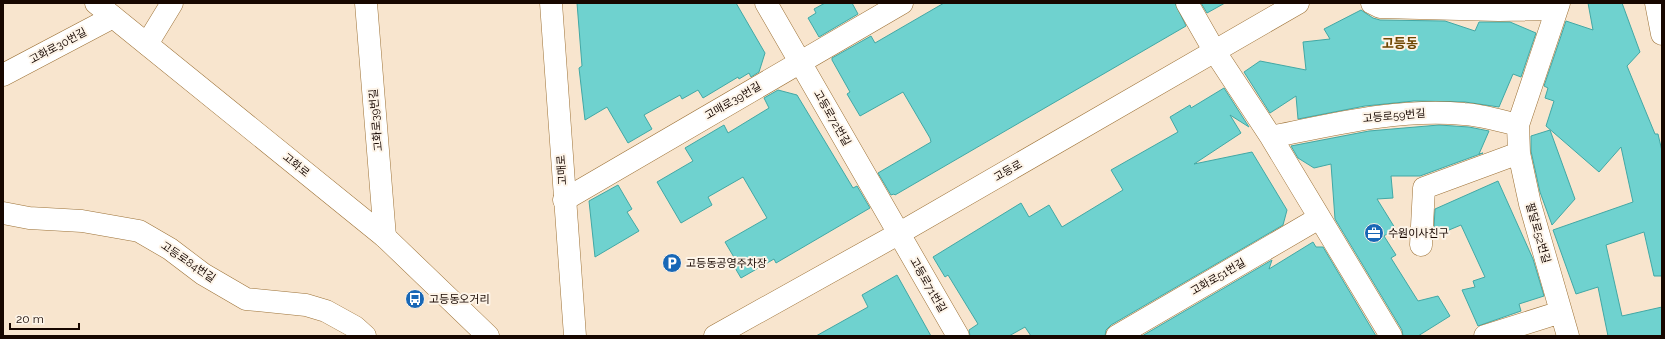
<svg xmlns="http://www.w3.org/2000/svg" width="1665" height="339" font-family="Raleway,'Noto Sans KR',sans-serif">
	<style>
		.building { fill: #6fd2cf; stroke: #42a8a5 }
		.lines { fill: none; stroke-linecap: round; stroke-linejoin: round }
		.street-casing { stroke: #9d7237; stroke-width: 23 }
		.secondary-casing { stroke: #9d7237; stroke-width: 23 }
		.street { stroke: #fff; stroke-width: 22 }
		.secondary { stroke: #fff; stroke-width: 22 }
		.labels { text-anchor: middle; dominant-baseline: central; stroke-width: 4; stroke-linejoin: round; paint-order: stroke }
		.street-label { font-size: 11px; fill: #170700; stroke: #fdf4e8 }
		.poi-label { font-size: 11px; fill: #170700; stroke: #fdf4e8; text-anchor: start }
		.quarter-label { font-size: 13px; font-weight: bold; fill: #6e4600; stroke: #fdf4e8 }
	</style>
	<rect width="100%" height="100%" fill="#f8e5ce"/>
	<path class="building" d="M577 3H736L765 53 759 72 751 77 749 73 739 79 738 77 703 98 698 90 682 99 680 95 644 115 652 129 628 143 607 107 585 120 579 68 582 66Z
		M825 3H852L858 14 819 37 808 18 816 13 814 9Z
		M944 3H1175L1186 26 895 195 894 194 891 195 878 173 931 142 930 138 903 92 860 116 847 94 850 92 832 60V58L871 36 875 43Z
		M1201 3H1225L1207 13Z
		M1588 3H1622L1640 52 1627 66 1655 134H1658L1662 151V276H1654L1644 232 1606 245 1622 316 1662 307V336H1608L1598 287 1576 294 1553 230 1633 202 1621 147 1599 172 1546 126 1554 101 1545 98 1548 88 1544 86 1559 42 1566 21 1593 30Z
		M1361 10 1373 18 1380 20 1445 21 1475 31 1479 22H1510L1536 33 1521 77 1513 74 1499 107 1465 102 1414 101 1365 106 1298 119 1296 96 1270 113 1244 72 1260 61 1306 70 1303 42 1330 39 1324 29Z
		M1224 88 1249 127 1230 115 1241 133 1194 164 1252 152 1287 210 1283 225 1111 325 1106 330 1105 336H1031L1025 327 1009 336H970L969 330 978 324 948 275 945 277 933 257 1021 203 1029 217 1049 205 1062 227 1123 190 1111 170 1178 132 1170 117 1190 105 1191 108Z
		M778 90 797 95 853 188 857 186 870 208 776 263 774 259 741 278 731 261 735 259 725 242 767 218 743 177 708 197 712 205 681 223 657 182 693 161 685 148 724 125 728 133 769 108 764 98Z
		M1439 125 1469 127 1489 131 1479 154 1483 153 1420 176H1391L1393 198 1377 199 1395 228 1384 236 1396 255 1391 258 1418 301 1438 296 1450 316 1418 336H1403L1402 330 1335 219 1331 164 1314 168 1298 158 1291 146 1369 131Z
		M1550 130 1575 199 1552 225 1540 192 1531 151V136Z
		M1498 181 1533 259 1544 296 1519 304 1521 311 1478 326 1462 290 1475 287 1473 281 1485 277 1461 225 1437 235 1434 228 1435 209Z
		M618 185 632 209 627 212 639 231 595 257 589 201Z
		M1313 242 1316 247H1323L1376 336H1142L1272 260 1269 269Z
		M897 275 931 336H816L868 307 862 295Z"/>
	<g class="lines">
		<defs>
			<path id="street" d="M366 3 385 237
				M766 3 958 336
				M1187 3 1215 52 1271 137 1391 336
				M1372 3 1380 7 1499 10 1556 9
				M1559 3 1518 125 1519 153 1530 204 1568 336
				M147 44 172 3
				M3 75 113 17
				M1271 137C1335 124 1399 108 1464 114 1482 115 1501 121 1518 125
				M564 200 902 3
				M3 213 29 218 82 221 139 231 170 249 203 274 246 299 306 305 326 311 355 327 365 336
				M1421 245 1424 188 1519 153
				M1117 336 1319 218
				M1485 336 1561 312"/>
			<path id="secondary" d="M96 3 385 237 488 336
				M551 3 575 336
				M1656 3 1662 34
				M715 336 898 234 1298 3"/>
		</defs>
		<use href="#street" class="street-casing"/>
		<use href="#secondary" class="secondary-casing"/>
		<use href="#street" class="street"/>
		<use href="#secondary" class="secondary"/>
	</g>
	<defs>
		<symbol id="office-disc" viewBox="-11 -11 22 22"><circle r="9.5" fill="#1867b6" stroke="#fdf4e8"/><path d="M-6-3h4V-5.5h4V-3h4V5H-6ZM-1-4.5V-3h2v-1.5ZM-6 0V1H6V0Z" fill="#fff"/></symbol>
		<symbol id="parking-disc" viewBox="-11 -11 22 22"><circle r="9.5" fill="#1867b6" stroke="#fdf4e8"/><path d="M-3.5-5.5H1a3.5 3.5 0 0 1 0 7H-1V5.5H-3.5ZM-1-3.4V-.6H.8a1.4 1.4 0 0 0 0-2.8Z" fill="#fff"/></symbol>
		<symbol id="bus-disc" viewBox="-11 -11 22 22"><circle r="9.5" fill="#1867b6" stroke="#fdf4e8"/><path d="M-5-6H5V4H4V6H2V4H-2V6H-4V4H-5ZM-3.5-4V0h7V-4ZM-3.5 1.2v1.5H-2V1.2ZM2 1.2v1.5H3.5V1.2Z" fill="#fff"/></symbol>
	</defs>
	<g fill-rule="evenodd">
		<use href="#office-disc" x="1363" y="222" width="22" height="22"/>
		<use href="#parking-disc" x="661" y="252" width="22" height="22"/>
		<use href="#bus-disc" x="404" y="288" width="22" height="22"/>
	</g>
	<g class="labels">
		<g class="street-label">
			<text transform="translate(58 46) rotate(-28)">고화로30번길</text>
			<text transform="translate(733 101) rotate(-30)">고매로39번길</text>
			<text transform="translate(1394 116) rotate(-5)">고등로59번길</text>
			<text transform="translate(832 118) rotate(60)">고등로72번길</text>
			<text transform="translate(376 120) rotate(-95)">고화로39번길</text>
			<text transform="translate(296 165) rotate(39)">고화로</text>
			<text transform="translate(562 170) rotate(-94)">고매로</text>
			<text transform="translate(1008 171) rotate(-30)">고등로</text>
			<text transform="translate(1538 233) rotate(74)">팔달로52번길</text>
			<text transform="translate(188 262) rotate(34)">고등로84번길</text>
			<text transform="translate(1218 277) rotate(-30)">고화로51번길</text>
			<text transform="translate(928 285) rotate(60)">고등로71번길</text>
		</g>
		<g class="poi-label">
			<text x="1388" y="233">수원이사친구</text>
			<text x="686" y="263">고등동공영주차장</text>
			<text x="429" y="299">고등동오거리</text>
		</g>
		<g class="quarter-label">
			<text x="1400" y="43">고등동</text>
		</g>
	</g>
	<rect width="1665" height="339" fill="none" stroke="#170700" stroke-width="8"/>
	<path d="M10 323v6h69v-6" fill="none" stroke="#170700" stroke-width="2"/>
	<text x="16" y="323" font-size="12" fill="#170700" stroke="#fdf4e8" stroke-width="3" paint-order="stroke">20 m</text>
</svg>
